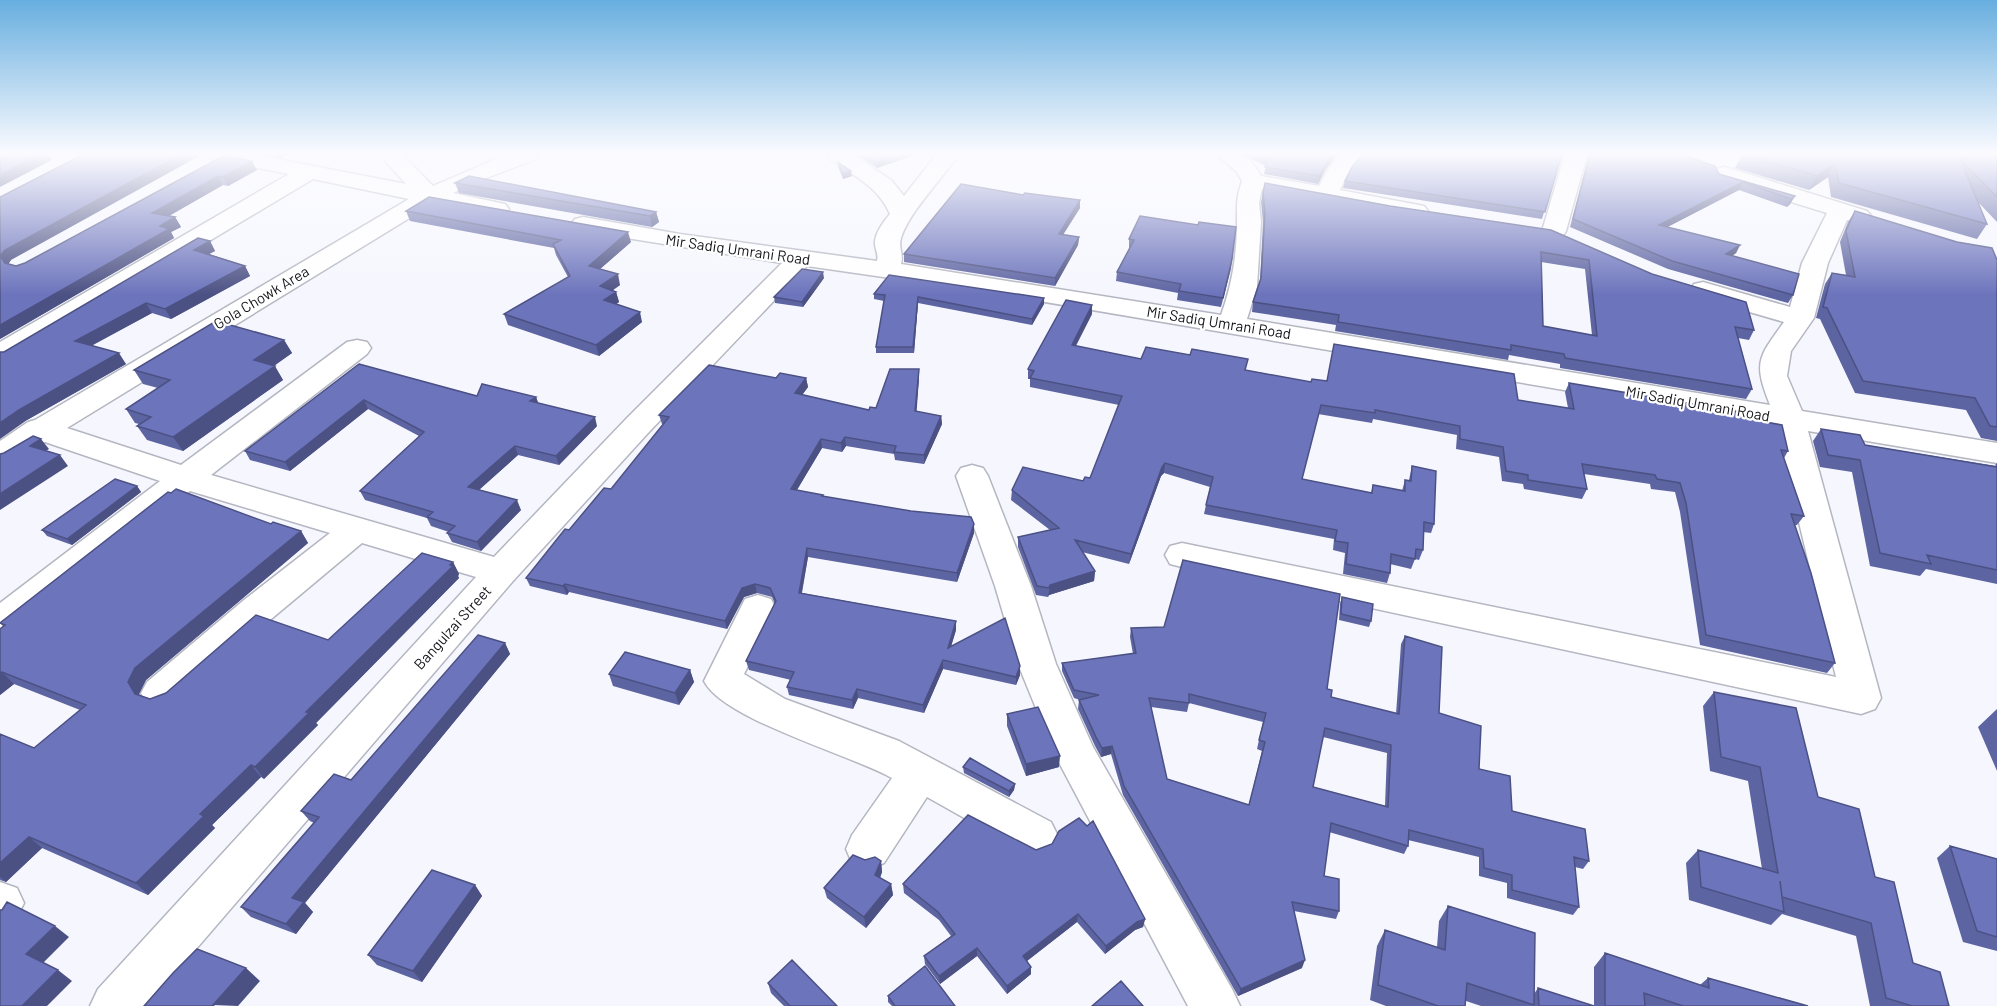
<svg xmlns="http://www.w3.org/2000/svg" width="1997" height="1006" font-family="Barlow,sans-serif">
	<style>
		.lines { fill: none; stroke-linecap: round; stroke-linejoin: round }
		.minor-casing { stroke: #b4b6c1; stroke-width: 3 }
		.minor { fill: #fff; fill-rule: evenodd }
		.wall { fill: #5d64a2; fill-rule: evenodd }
		.shaded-wall { fill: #4c5184 }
		.building { fill: #6c74bc; stroke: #4c5184; stroke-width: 1.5; fill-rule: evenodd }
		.labels { text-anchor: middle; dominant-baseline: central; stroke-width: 4.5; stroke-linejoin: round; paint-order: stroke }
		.street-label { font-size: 15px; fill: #131418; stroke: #fff }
	</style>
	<rect width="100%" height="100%" fill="#f6f7fe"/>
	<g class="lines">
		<defs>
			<path id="minor" d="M208 154H252L406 184 379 154H402L433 186 508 154H539L536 159 481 180 453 193 505 204 509 209 505 214 497 216 434 203 67 428 181 465 347 342 357 340 367 342 371 348 367 354 211 475 494 557 627 418 782 263 583 231 575 229 571 224 575 219 583 217 680 234 877 261C879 253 874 248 875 241 876 232 884 221 890 214 878 186 854 176 830 159L827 154H852L891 180 904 196 937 154H959C943 178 909 212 901 238 898 247 904 255 901 264L1221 315C1232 285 1237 254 1237 222 1237 204 1236 199 1242 181L1237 172 1216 154C1240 154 1249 153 1261 176L1319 186 1327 171 1341 154H1364L1348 173 1340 190 1424 206 1428 211 1424 216 1416 218 1262 189 1259 202 1261 222 1257 287 1247 319 1770 405C1753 362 1758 358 1784 322L1694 296 1690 290 1694 284 1703 282 1790 307 1802 263 1827 213 1716 179 1713 174 1716 169 1724 167 1732 169 1867 211 1871 216 1867 221 1859 223 1847 220 1828 263 1814 318 1791 351 1787 376 1802 411 1997 443V463L1808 431 1881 698 1875 709 1861 714 1182 567 1170 564 1165 555 1170 546 1182 543 1836 677 1776 426 980 291 807 266 649 432 513 581 147 1006H90L98 989 476 577 362 543 270 620 175 704 161 709 147 704 141 693 147 682 244 600 330 533 190 491 13 633 0 637V603L160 481 45 442 11 462 0 465V441L28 422 35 420 409 199 313 179 10 360 0 362V342L289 174 211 159Z
				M1565 154H1587L1566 231 1563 236 1554 238 1545 236 1542 231Z
				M972 465 983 468 988 476 1031 586 1056 664 1093 747 1232 989 1240 1006H1188L1055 755 1018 664 995 586 956 476 961 468Z
				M758 595 771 599 776 609 744 674 785 699 899 741 1051 822 1058 836 1051 850 1036 856 1021 850 927 797 884 863 868 869 852 863 846 849 852 835 892 778C849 754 724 720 704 681L745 599Z
				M0 882 17 888 24 903 16 919 0 926Z"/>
		</defs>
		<use href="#minor" class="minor-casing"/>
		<use href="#minor" class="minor"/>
	</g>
	<path class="wall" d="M262 154H289L281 158Z
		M855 154H918L877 168Z
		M1241 154H1338L1325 170 1318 184 1264 174 1266 166Z
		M1362 154H1563L1561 156 1542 219 1343 188 1345 181Z
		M1589 154H1681L1719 174 1795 196 1790 204 1787 207 1739 190 1667 227 1740 245 1736 253 1732 256 1793 295 1788 303 1668 269 1570 227Z
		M1742 154H1997V222L1977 201 1987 224 1977 239 1831 197 1828 177 1809 190 1735 168Z
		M225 155 257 170 228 186 223 185 169 216 175 217 181 227 171 232 174 238 0 339V197L11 260 8 264 16 266 25 263Z
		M838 162 852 176 843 179 838 167Z
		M455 183 656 212 659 222 652 227 459 193Z
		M1265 183 1390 206 1551 230 1754 330 1749 340 1738 338 1752 389 1746 399 1560 368V364L1509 355 1508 360 1335 331 1336 325 1252 312 1253 302 1260 282 1263 222 1261 202ZM1541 262 1585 269 1592 335 1543 326Z
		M1080 208 1063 235 1079 237 1078 245 1055 286 904 262V254Z
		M406 211 631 242 600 269 620 285 613 290 616 292 619 302 616 304 642 322 599 356 508 325 504 314 568 277 556 255 554 248 410 221Z
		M1855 211 1997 260V441L1981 438 1966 410 1855 393 1820 319 1816 318 1825 284 1832 273 1846 275 1840 242 1848 222Z
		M1129 239 1232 259 1221 307 1177 300 1178 293 1116 281 1117 272 1129 249Z
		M210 241 215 251 209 254 245 266 250 276 171 319 152 313 92 345 126 364 27 420 4 352Z
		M824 278 803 307 775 303 774 297Z
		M874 294 1044 304 1032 325 918 303 914 353H876V347L884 301 874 299Z
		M1092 314 1076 346 1141 359 1246 370 1311 382 1327 381 1334 344 1518 400 1568 408 1565 392 1569 383 1760 421 1788 451 1784 458 1804 516 1797 525H1795L1835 663 1827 673 1700 645 1680 512 1675 492 1651 489 1650 484 1584 474 1587 489 1582 499 1524 489 1523 484 1502 481 1499 457 1456 449 1457 435 1373 419 1372 423 1318 414 1302 479 1371 493 1373 485 1402 491 1405 480H1409L1412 466 1434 524 1431 533 1423 532V550L1419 560 1415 559 1411 569 1390 564V573L1387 583 1343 574 1345 553 1333 550 1334 539 1204 514 1210 487 1164 473 1161 476 1129 564 1082 552 1095 571 1094 581 1049 595 1048 597 1036 595 1018 547V537L1050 530 1011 500 1012 490 1083 481 1090 478 1119 405 1030 387V379H1028V369Z
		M284 340 292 353 274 366 283 380 183 451 147 440 137 426 139 424 135 423 126 409 158 388 143 384 134 370Z
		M359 364 477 396 536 397 538 403 597 426 559 465 518 455 479 490 521 510 481 551 452 542 447 533 449 532 431 526 427 518 365 500 360 491 419 436 368 409 290 471 250 460 245 451Z
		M776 378H806L808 387 802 395 869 410 876 408 919 378 916 412 941 416 942 424 924 464 895 460 894 454 846 446 842 452 822 448 797 490 823 495V497L974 524V533L957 582 808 557 802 593 956 621V630L951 646 1020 675 1016 685 943 669 924 713 858 698 853 709 789 695 787 687 791 680 749 670 746 661 775 604 772 597 757 593 744 597 727 629 569 592 567 595 530 586 526 578 569 530 611 489 664 424H662L659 415Z
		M1821 429 1865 445 1996 466 1995 465 1997 463V584L1926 569 1920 576 1870 566 1852 472 1820 467 1813 441Z
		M137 486 141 492 72 545 47 536 42 530Z
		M271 524 301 531 308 543 146 680 139 694 140 695 150 699 328 640 453 562 459 574 458 576 459 578 316 723 318 725 264 779 261 777 212 825 215 828 148 895 42 848 6 882 0 880V734L34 748 80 710 14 684 0 695V629L3 626 0 623Z
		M1342 597 1371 621 1369 627 1339 620 1340 604Z
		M1131 628 1327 689 1331 697 1396 714 1401 644 1405 636 1439 713 1479 769 1512 811 1589 861 1583 869 1575 867 1579 907 1573 915 1507 898V883L1479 876V857L1408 840V846L1404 854 1329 832 1324 876 1339 911 1336 919 1294 911 1302 968 1238 996 1123 795 1111 754 1101 757 1095 746 1078 709 1079 700H1080L1074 698 1062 671V663L1133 654 1130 637ZM1189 703 1263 722 1257 749 1262 751 1249 805 1167 779 1151 707 1187 712ZM1323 737 1387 753 1385 806 1313 787Z
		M505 643 510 654 305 903 313 912 296 934 251 917 241 907 314 823 310 821 301 811 351 780Z
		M690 670 694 682 679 705 613 686 609 674Z
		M1714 692 1818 797 1875 877 1913 963 1949 1006H1870L1856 936 1782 914 1771 925 1689 900 1686 863 1698 850 1762 869 1748 781 1710 771 1703 706Z
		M1997 709V771L1978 727Z
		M1007 714 1059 767 1026 776 1007 726Z
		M963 767 1015 784 1014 790 1009 797 964 773Z
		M1052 844 1145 919 1143 927 1135 930 1105 954 1077 922 1027 961 1031 967V974L1007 994 977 956 940 984 925 964 924 956 951 936 939 920 904 893 903 884 1036 850Z
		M1950 846 1997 859V951L1963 942 1937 858Z
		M865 860 881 861 882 872 880 878 891 884 893 895 866 928 827 898 824 888Z
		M475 885 482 896 422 982 377 965 368 955Z
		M1448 906 1534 994 1538 988 1594 1006V967L1605 953 1700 985 1708 978 1808 1006H1481L1466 1001 1465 1006H1386L1370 1000 1377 946 1385 930 1437 947 1439 921Z
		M768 983 837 1006H784L771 993Z
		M888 996 955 1006H892L888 1002Z"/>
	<path class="shaded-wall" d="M41 154H48L52 160 0 187V175Z
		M182 154H203L11 260 7 266 0 256 5 250Z
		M279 154H289L281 158Z
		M902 154H918L877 168 876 163Z
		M1334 154H1338L1325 170 1318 184 1319 176 1327 162Z
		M252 161 257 170 228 186 223 177Z
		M1835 163 1828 177 1809 190 1817 176Z
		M851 171 852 176 843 179V174Z
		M218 176 223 185 158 222 152 213Z
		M1743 182 1739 190 1656 233 1659 225Z
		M1795 196 1790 204 1787 207 1791 199Z
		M1080 200V208L1058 242 1059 234Z
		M656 212 659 222 652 227 650 216Z
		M175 217 181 227 171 232 174 238 0 339V325Z
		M628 232 631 242 592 276 589 266Z
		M1079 237 1078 245 1055 286V278Z
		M210 241 215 251 199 259 194 250Z
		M1740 245 1736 253 1722 262 1726 254Z
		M1232 259 1231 269 1221 307 1223 298Z
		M245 266 250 276 171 319 165 309Z
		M823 272 824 278 803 307 802 302Z
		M618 274 620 285 603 297 600 286Z
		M616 292 619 302 607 311 604 300Z
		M918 297V303L914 353 913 347Z
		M1044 298V304L1032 325V319Z
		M146 303 152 313 82 351 75 341Z
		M1092 305V314L1071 354 1072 345Z
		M640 312 642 322 599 356 596 345Z
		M284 340 292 353 262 374 254 360Z
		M119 353 126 364 27 420 0 439V423L19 410Z
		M275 366 283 380 183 451 173 437Z
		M919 369V378L916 420 915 411Z
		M806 378 808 387 797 402 795 393Z
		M536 397 539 405 530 401Z
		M364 400 368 409 290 471 285 462Z
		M941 416 942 424 924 464V455Z
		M595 417 597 426 559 465 556 456Z
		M845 437 846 446 842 452 841 443Z
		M41 439 49 449 38 456 30 446Z
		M821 439 822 448 792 498 791 489Z
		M515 446 518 455 472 496 468 487Z
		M60 455 68 466 0 510V494Z
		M1165 463 1164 473 1161 476 1129 564 1131 554 1162 467Z
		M137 486 141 492 72 545 67 539Z
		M517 500 521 510 481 551 477 542Z
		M974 524V533L957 582V573Z
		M301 531 308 543 146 680 139 694 146 706 135 694 128 682 135 668Z
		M807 548 808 557 800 601 799 593Z
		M453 562 459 574 458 576 459 578 316 723 318 725 264 779 255 767 306 712Z
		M1095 571 1094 581 1049 595 1048 597 1050 585Z
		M565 584 569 592 567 595 563 586Z
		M755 584 757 593 744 597 727 629 725 621 742 588Z
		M956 621V630L948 657V648Z
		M505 643 510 654 305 903 313 912 296 934 286 924 292 898Z
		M943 660V669L924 713 923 705Z
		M1020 666V675L1016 685V677Z
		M690 670 694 682 679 705 675 693Z
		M2 672 14 684 0 695V673Z
		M857 689 858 698 853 709 852 700Z
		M1112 746 1111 754 1101 757 1102 748Z
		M1060 756 1059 767 1026 776V764Z
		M251 765 261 777 212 825 215 828 148 895 136 883 200 814Z
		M1015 784 1014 790 1009 797V791Z
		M29 837 42 848 6 882 0 877V863Z
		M881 861 882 872 877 886 875 875Z
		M891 884 893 895 866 928 864 917Z
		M475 885 482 896 422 982 413 971Z
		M1078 914 1077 922 1023 964V956Z
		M1145 919 1143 927 1135 930 1105 954 1106 946 1137 922Z
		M55 926 69 937 41 965 26 954Z
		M977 948V956L940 984 939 976Z
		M1305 960 1302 968 1238 996 1241 989Z
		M1031 967V974L1007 994V986Z
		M246 968 260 981 238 1006 213 1005Z
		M58 970 72 981 47 1006H22Z"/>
	<path class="building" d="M0 154H41L0 175Z
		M84 154H182L5 250 0 256V197Z
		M863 154H902L876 163Z
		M1258 154H1334L1327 162 1319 176 1265 167 1269 159Z
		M1362 154H1562L1545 212 1345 181 1352 167Z
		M1590 154H1681L1715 166 1719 174 1795 196 1791 199 1743 182 1659 225 1740 245 1726 254 1799 274 1793 295 1672 261 1573 219Z
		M1742 154H1997V197L1960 159 1987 224 1839 183 1835 163 1817 176Z
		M225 155 252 161 223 177 218 176 152 213 175 217 160 226 169 229 0 325V256L5 263 16 266 25 263Z
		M838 162 851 171 843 174Z
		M469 176 656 212 650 216 455 183Z
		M1265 183 1390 206 1551 230 1652 274 1746 302 1754 330 1735 327 1752 389 1565 358 1564 354 1511 345V350L1338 322 1339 315 1253 302 1261 278 1265 213 1263 193ZM1541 252 1589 260 1597 336 1543 326Z
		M961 184 1023 195 1025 193 1080 200 1059 234 1079 237 1055 278 904 254Z
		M429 197 628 232 589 266 618 274 600 286 616 292 604 300 640 312 596 345 504 314 570 276 553 244 561 240 406 211Z
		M1855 211 1957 242 1992 248 1997 260V427L1990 426 1975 398 1863 381 1827 308 1823 307 1832 273 1855 277 1846 231Z
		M1140 216 1198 225 1199 222 1236 227 1232 259 1223 298 1179 291 1181 284 1117 272 1134 240 1129 239Z
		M198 238 210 241 194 250 245 266 165 309 146 303 75 341 119 353 19 410 0 423V352H4Z
		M802 269 823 272 802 302 774 297Z
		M889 275 1044 298 1032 319 918 297 913 347H876L885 295 874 294Z
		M1066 300 1092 305 1072 345 1141 359 1146 347 1190 355 1192 349 1248 359 1245 370 1311 382 1312 379 1327 381 1334 344 1514 374 1518 400 1574 409 1569 383 1758 415 1760 421 1782 425 1788 451 1781 450 1804 516 1791 514 1811 573 1835 663 1706 635 1686 503 1680 483 1657 479 1655 475 1582 464 1587 489 1528 480V475L1506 471 1503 447 1460 439V426L1375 410V413L1321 405 1302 479 1372 493 1373 485 1405 491V480L1411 481 1412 466 1436 471 1434 524 1424 522 1423 550 1416 549 1415 559 1391 554 1390 573 1346 564 1348 543 1335 541 1337 530 1206 505 1213 477 1165 463 1162 467 1131 554 1075 540 1095 571 1050 585 1049 588 1037 586 1018 537 1059 528 1012 490 1023 467 1083 481 1085 477 1090 478 1122 396 1030 378 1034 371 1028 369Z
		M216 321 284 340 254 360 275 366 173 437 137 426 151 417 126 409 170 380 134 370Z
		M359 364 477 396 482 384 536 397 530 401 595 417 556 456 515 446 468 487 517 500 477 542 447 533 455 526 427 517 433 512 360 491 424 432 364 400 285 462 245 451Z
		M709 365 776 378 780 373 806 378 795 393 869 410 870 407 876 408 890 369H919L915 411 941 416 924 455 894 452 896 446 845 437 841 443 821 439 791 489 823 495 822 496 911 511 971 517 974 524 957 573 807 548 799 593 956 621 948 648 1005 618 1020 666 1016 677 943 660 923 705 857 689 852 700 787 687 794 672 746 661 776 601 770 588 755 584 742 588 725 621 565 584 563 586 526 578 565 529 569 530 604 488 611 489 669 417 659 415Z
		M1821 429 1860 435 1865 445 1997 467V570L1927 555 1931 564 1880 553 1860 460 1828 455Z
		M33 436 41 439 30 446 60 455 0 494V454L4 453Z
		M115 479 137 486 67 539 42 530Z
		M176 489 271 524 273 522 301 531 135 668 128 682 135 694 150 699 166 693 256 615 328 640 422 553 453 562 450 565 453 566 306 712 309 713 255 767 251 765 200 814 204 816 136 883 29 837 0 863V734L34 748 86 705 2 672 0 673V629L5 625 0 623 168 492 171 493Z
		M1183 560 1340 594 1327 689 1332 690 1331 697 1399 714 1405 636 1442 647 1439 713 1481 726 1479 769 1510 776 1512 811 1585 829 1589 861 1574 857 1579 907 1512 890V875L1484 868 1483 849 1409 830 1408 846 1331 823 1324 876 1339 879V911L1292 902 1305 960 1241 989 1124 786 1112 746 1102 748 1096 737 1079 700 1099 695 1074 690 1062 663 1136 653 1131 628 1164 627ZM1189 694 1266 713 1259 740 1265 742 1249 805 1167 779 1149 698 1189 703ZM1325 728 1391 745 1388 807 1313 787Z
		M1342 597 1373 604 1371 621 1341 614Z
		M478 635 505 643 292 898 304 902 286 924 241 907 319 817 301 811 334 774 351 780Z
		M625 652 690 670 675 693 609 674Z
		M1714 692 1796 708 1818 797 1859 809 1875 877 1894 882 1913 963 1940 972 1949 1006H1912L1886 998 1871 923 1782 897 1780 881 1784 912 1701 887 1698 850 1778 873 1760 767 1721 757Z
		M1038 707 1060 756 1026 764 1007 714Z
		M970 758 1015 784 1009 791 963 767Z
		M968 815 1036 850 1052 844 1059 831 1079 818 1087 826 1093 821 1145 919 1137 922 1106 946 1078 914 1023 956 1031 967 1007 986 977 948 939 976 924 956 955 934 938 912 903 884Z
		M1950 846 1997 859V937L1977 931Z
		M853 855 865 860 875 857 881 861 875 875 891 884 864 917 824 888Z
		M432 870 475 885 413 971 368 955Z
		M7 902 55 926 26 954 58 970 22 1006H0V910H2Z
		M1448 906 1535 933 1534 1005 1467 983 1465 1006H1438L1378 985 1385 930 1445 950Z
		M197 949 246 968 213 1005 214 1006H144L173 973Z
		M1605 953 1709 988 1708 978 1808 1006H1683L1644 993 1645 1006H1605Z
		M792 960 837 1006H790L768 983Z
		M925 966 955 1006H895L888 996Z
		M1121 981 1143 1006H1092Z
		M1538 988 1594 1006H1539Z"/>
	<linearGradient id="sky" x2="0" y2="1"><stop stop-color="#67aedf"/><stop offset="0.52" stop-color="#fbfbff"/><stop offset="1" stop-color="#fbfbff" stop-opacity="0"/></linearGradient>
	<rect width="1997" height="295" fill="url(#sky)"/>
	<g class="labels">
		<g class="street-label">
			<text transform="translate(738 249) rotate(8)">Mir Sadiq Umrani Road</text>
			<text transform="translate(261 297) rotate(-31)">Gola Chowk Area</text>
			<text transform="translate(1219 322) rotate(9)">Mir Sadiq Umrani Road</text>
			<text transform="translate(1698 403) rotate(10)">Mir Sadiq Umrani Road</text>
			<text transform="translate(452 627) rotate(-48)">Bangulzai Street</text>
		</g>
	</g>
</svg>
